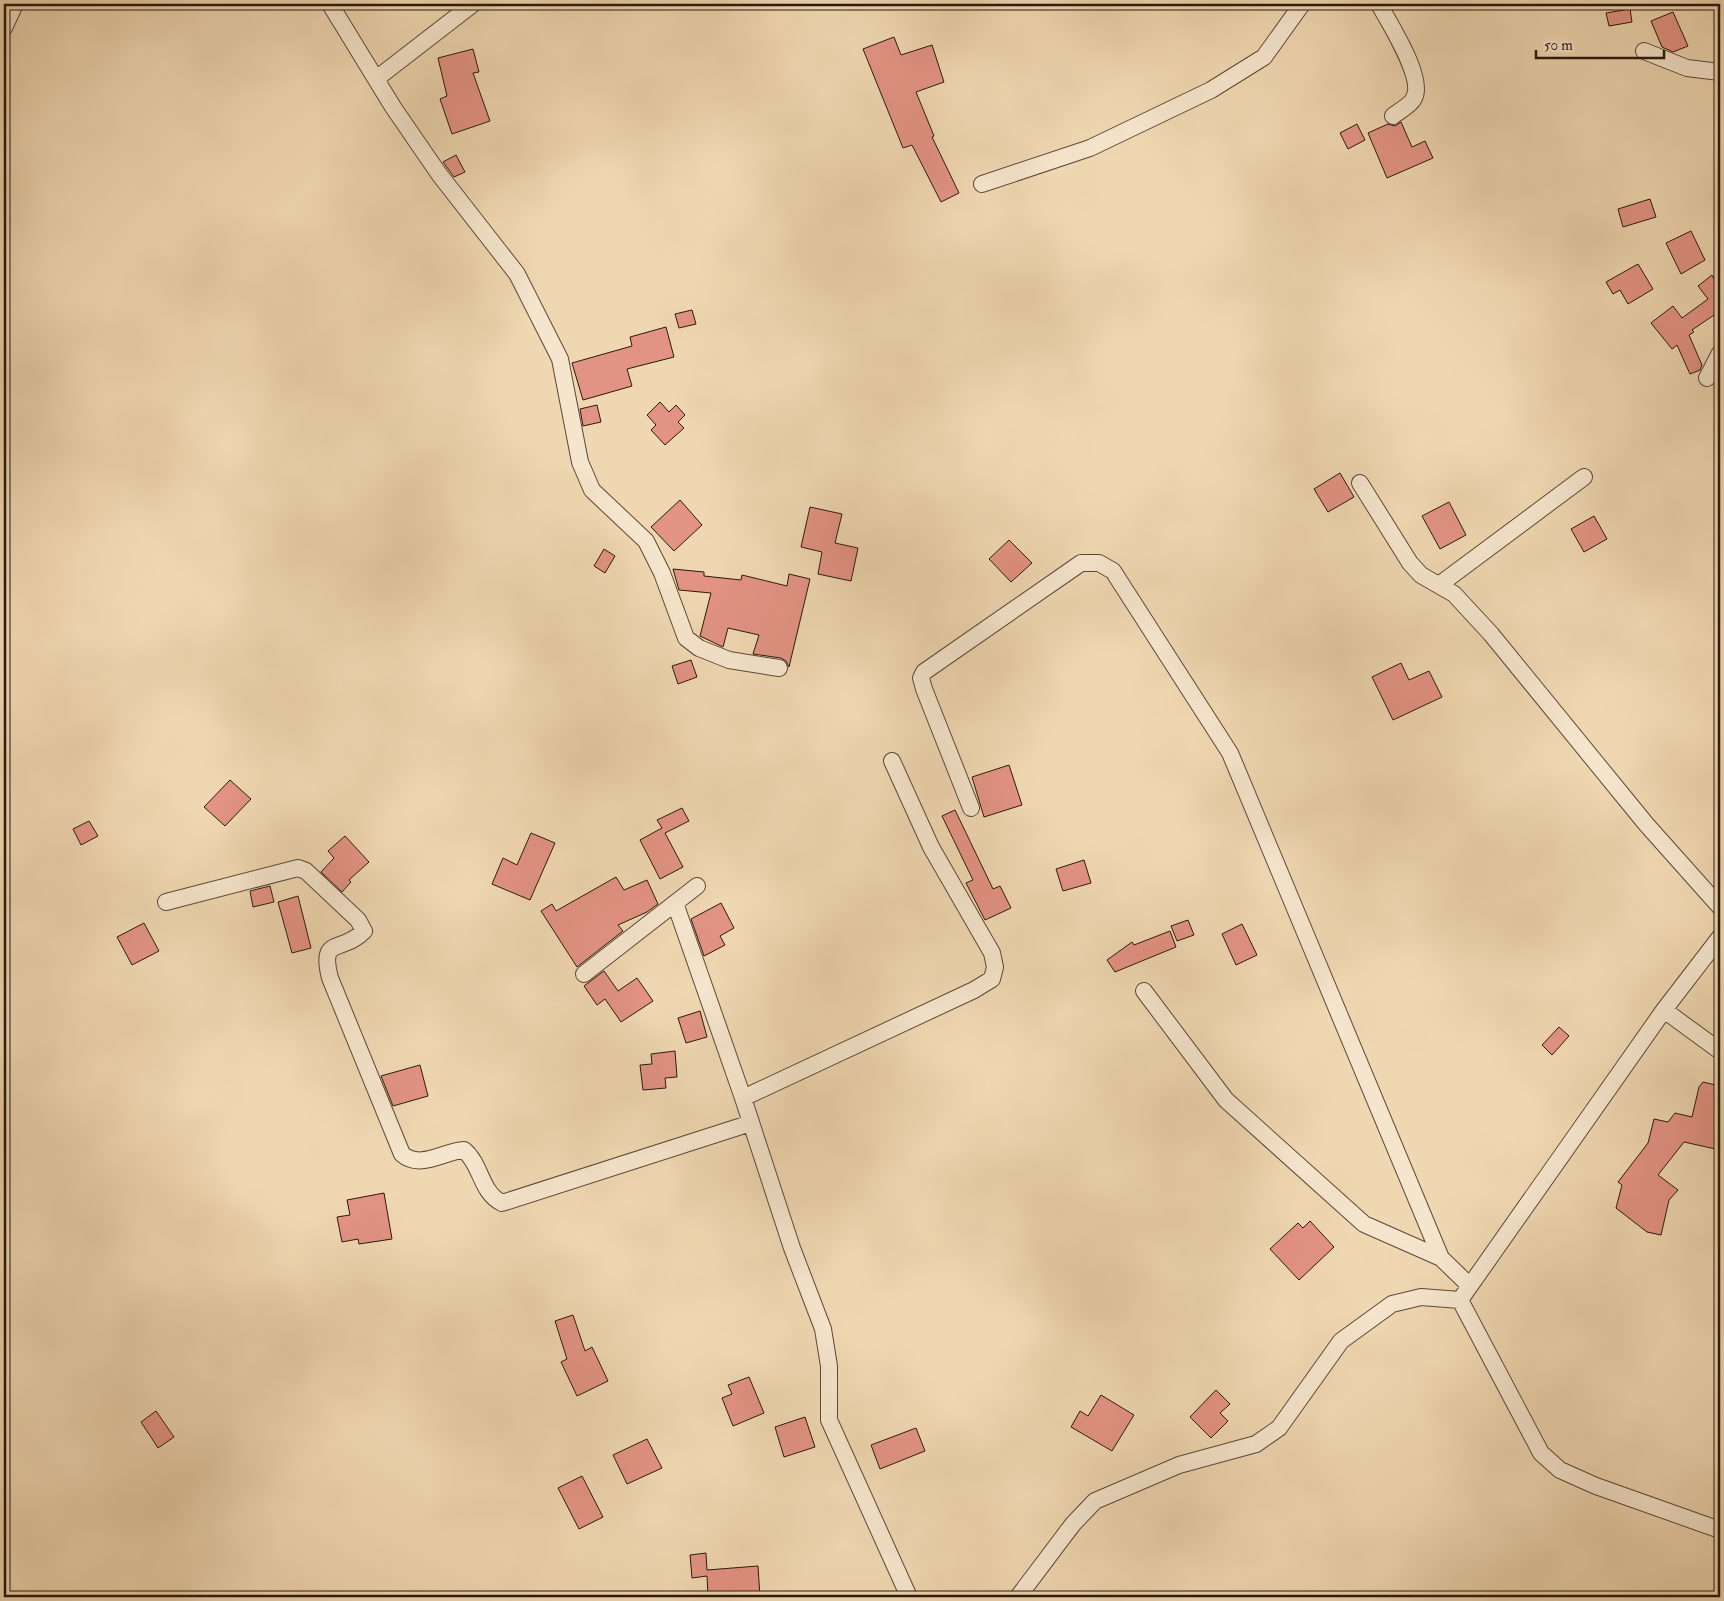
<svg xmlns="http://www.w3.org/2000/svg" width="1724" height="1601" font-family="'IM FELL Double Pica',serif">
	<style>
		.building { fill: #e39384; stroke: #2a190e }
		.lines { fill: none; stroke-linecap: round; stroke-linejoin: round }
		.minor-casing { stroke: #5b4837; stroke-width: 18 }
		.minor { stroke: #f5e5cc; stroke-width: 16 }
	</style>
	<rect width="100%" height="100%" fill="#efd7b1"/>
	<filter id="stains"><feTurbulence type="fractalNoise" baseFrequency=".004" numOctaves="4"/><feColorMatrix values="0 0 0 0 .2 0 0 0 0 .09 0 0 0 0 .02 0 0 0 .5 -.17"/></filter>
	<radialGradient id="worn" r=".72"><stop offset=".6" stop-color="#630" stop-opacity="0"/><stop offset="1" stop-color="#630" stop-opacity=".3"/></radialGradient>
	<path class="building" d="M1630 9 1632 22 1609 26 1606 13Z
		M1673 12 1688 46 1673 52 1662 47 1651 21Z
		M894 37 901 55 932 45 944 82 916 92 934 136 932 137 959 193 941 202 912 145 903 148 863 49Z
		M473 49 479 72 473 73 490 121 452 134 440 99 447 96 438 58Z
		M1401 122 1412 147 1425 141 1433 158 1387 178 1368 133 1388 124 1395 126Z
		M1357 124 1365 140 1348 149 1340 133Z
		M456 155 465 172 454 177 443 162Z
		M1650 199 1656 217 1623 227 1618 209Z
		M1691 231 1705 260 1681 274 1666 243Z
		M1638 264 1653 289 1628 304 1620 290 1613 294 1606 282Z
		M1712 275 1714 279 1720 275V318L1717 313 1692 330 1694 332 1689 335 1702 365 1700 370 1690 374 1677 345 1672 349 1651 323 1673 306 1682 318 1708 299 1698 286Z
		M692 310 696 324 679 328 675 314Z
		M666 327 674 357 627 369 632 386 583 400 572 363 632 346 630 337Z
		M660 402 669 412 676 405 685 415 678 422 684 428 665 445 651 430 656 425 647 415Z
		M597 405 601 422 583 426 580 409Z
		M1340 473 1354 497 1328 512 1314 489Z
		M680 500 702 525 674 551 651 527Z
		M1449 502 1466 535 1440 549 1422 516Z
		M810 507 842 514 835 543 858 548 851 581 818 574 822 552 801 547Z
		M1594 516 1607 539 1584 552 1571 529Z
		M1009 540 1032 563 1011 582 989 559Z
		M604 549 615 556 605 573 594 566Z
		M673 569 704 572V576L741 580 742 575 787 586 789 574 810 579 789 667 786 661 781 658 753 654 759 635 728 628 723 647 700 636 711 593 679 590Z
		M691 660 697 677 678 684 672 666Z
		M1401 663 1409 680 1429 671 1442 697 1393 720 1372 677Z
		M1009 765 1022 805 984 817 972 777Z
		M230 780 251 799 225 826 204 807Z
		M682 808 689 821 665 833 683 867 660 879 640 840 662 828 657 820Z
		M955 810 993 889 1000 886 1011 908 985 920 966 883 973 880 942 816Z
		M89 821 98 836 81 845 73 829Z
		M531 833 555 843 530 900 492 884 503 858 517 865Z
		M345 836 369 862 349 880 351 882 342 892 321 872 334 858 328 851Z
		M1084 860 1091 883 1063 891 1056 869Z
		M616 877 624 890 647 880 658 904 647 912 618 925 623 931 577 967 541 911 552 904 556 911Z
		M270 886 274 902 253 907 250 891Z
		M298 896 311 948 292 953 278 902Z
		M721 903 734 928 720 936 725 945 704 956 691 919Z
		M1188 920 1194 935 1177 941 1171 926Z
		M144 923 159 951 132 965 117 937Z
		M1242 924 1257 955 1236 965 1222 934Z
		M1170 931 1176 947 1115 972 1107 960 1132 942 1134 945Z
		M604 971 618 991 637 978 653 1001 621 1022 605 999 597 1005 584 986Z
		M700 1011 707 1037 686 1043 678 1018Z
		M1559 1027 1569 1036 1552 1055 1542 1045Z
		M675 1051 677 1077 665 1078 666 1088 643 1090 640 1065 652 1064 651 1054Z
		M420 1065 428 1096 393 1106 381 1076Z
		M1703 1082 1720 1086V1150L1684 1142 1658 1175 1678 1190 1669 1200 1661 1235 1647 1232 1616 1208 1622 1185 1618 1182 1648 1143 1654 1119 1668 1122 1675 1113 1692 1117 1699 1087Z
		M384 1193 392 1239 359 1244 358 1239 342 1242 337 1217 350 1215 347 1200Z
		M1310 1221 1334 1247 1299 1280 1270 1249 1298 1223 1303 1228Z
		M573 1315 585 1351 592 1347 608 1381 577 1396 561 1362 567 1359 555 1321Z
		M749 1377 764 1413 733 1426 722 1398 732 1394 728 1385Z
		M1216 1390 1230 1404 1220 1413 1228 1421 1211 1438 1190 1417Z
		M1101 1395 1134 1415 1112 1451 1071 1427 1080 1411 1088 1416Z
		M156 1411 174 1437 158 1448 141 1422Z
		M805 1417 815 1447 784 1457 775 1427Z
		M916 1428 925 1451 880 1469 871 1445Z
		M647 1439 662 1468 627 1484 613 1455Z
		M582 1476 603 1517 579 1529 558 1488Z
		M706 1553 707 1570 758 1566 760 1597H708L707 1576 692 1578 690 1555Z"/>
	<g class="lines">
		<defs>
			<path id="minor" d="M330 4 393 107 439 174 517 274 560 359 580 462 592 490 646 541 662 573 686 638 699 648 729 660 779 668
				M1379 4C1389 23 1425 78 1414 98 1411 105 1399 111 1393 116
				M4 28 15 4
				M1644 51 1687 68 1720 72
				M376 79 473 4
				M982 184 1090 148 1211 90 1264 57 1302 4
				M1707 378 1720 353
				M1360 483 1410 563 1421 575 1454 594 1491 634 1646 824 1720 907
				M1439 585 1584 477
				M971 808 924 689 921 678 924 672 1081 563H1099L1113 571 1230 753 1441 1258
				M166 902 298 868 306 871 358 920 364 931C342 954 319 935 330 978L402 1154C420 1170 444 1151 464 1150 482 1165 480 1192 502 1203L751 1123
				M675 903 743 1098 792 1248 823 1329 829 1366V1420L909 1597
				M584 974 697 886
				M1144 991 1226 1100 1364 1224 1441 1258 1470 1286
				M1664 1010 1720 1051
				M743 1098 974 990 992 979 995 967 992 953 931 847 892 761
				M1460 1300 1664 1010 1720 937
				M1018 1597 1073 1524 1095 1501 1179 1465 1256 1444 1279 1428 1341 1341 1392 1304 1421 1297 1460 1300 1541 1453 1560 1470 1596 1486 1720 1530"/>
		</defs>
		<use href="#minor" class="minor-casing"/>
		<use href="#minor" class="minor"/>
	</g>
	<rect width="1724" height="1601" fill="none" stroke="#efd7b1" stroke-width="20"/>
	<rect x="5" y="5" width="1714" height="1591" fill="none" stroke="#2a190e" stroke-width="2.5"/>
	<rect x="10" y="10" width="1704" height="1581" fill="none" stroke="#2a190e"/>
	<path d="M1536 50v8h128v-8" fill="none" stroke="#2a190e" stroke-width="2.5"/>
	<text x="1544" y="50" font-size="15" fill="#2a190e" stroke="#f5e5cc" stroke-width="4" paint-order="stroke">50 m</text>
	<rect width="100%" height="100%" filter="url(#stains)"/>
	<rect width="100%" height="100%" fill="url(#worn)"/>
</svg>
